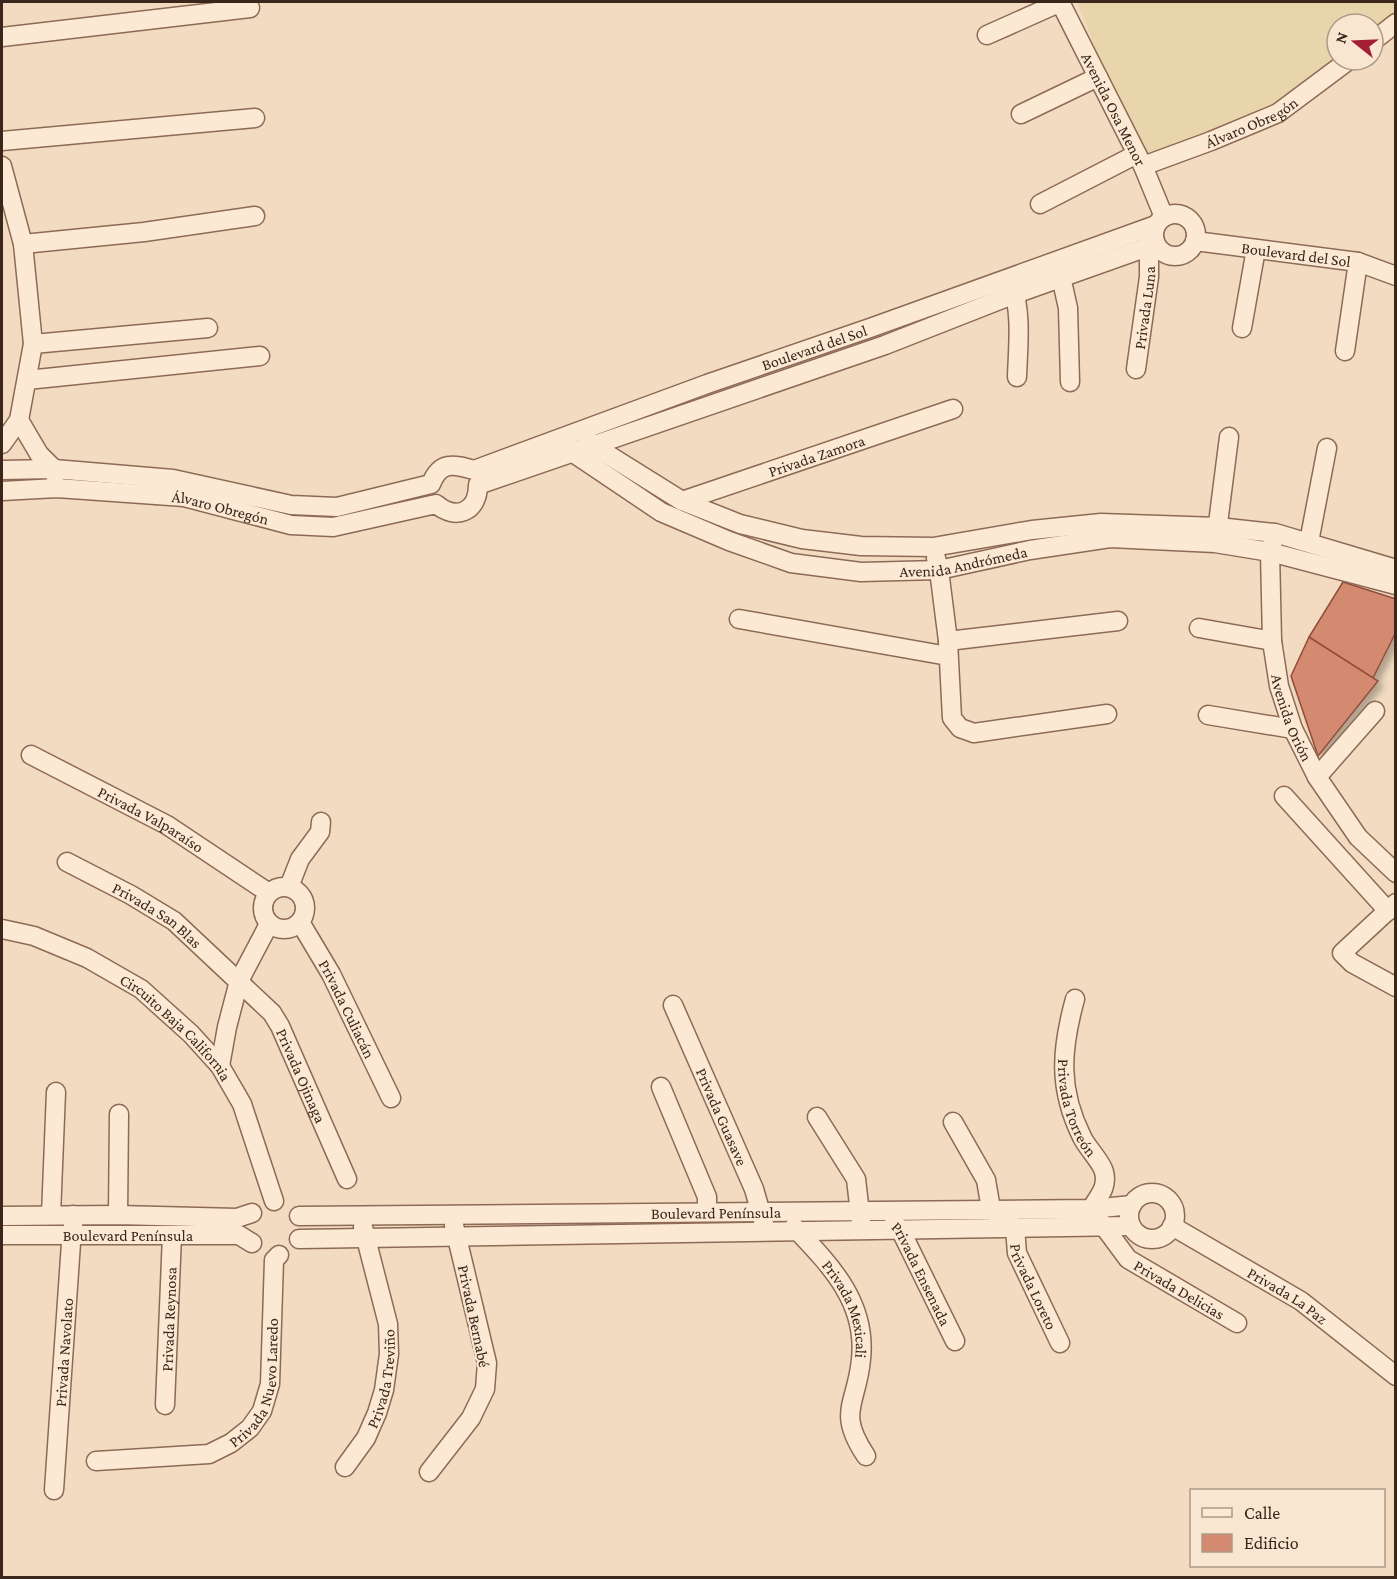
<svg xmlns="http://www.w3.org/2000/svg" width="1397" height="1579" font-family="'Crimson Pro',serif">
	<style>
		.farmland { fill: #e9d5ac }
		.building { fill: #d48a71; stroke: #8f4d39; stroke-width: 1.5; filter: url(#shadow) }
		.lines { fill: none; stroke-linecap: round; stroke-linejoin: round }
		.street-casing { stroke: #8d6a56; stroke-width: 21 }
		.street { stroke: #fce9d4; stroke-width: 18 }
		.labels { text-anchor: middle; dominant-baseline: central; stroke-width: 4.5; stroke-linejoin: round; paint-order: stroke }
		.street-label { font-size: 16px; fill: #3b261c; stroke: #f9e6d0 }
	</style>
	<defs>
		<filter id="shadow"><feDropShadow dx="5" dy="5" stdDeviation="3" flood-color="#0004"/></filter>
	</defs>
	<rect width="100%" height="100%" fill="#f2dbc0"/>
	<path class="farmland" d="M1077 2H1395L1396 14 1373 33V24H1337V60L1308 86 1143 166Z"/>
	<path class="building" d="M1343 582 1396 599V632L1373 678 1309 637Z
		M1309 637 1378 681 1318 756 1291 676Z"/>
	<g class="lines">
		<defs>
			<g id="street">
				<path id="s1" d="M1060 2 1143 166 1164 217"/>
				<path d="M987 35 1061 2"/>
				<path d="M2 37 250 8"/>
				<path d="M1373 41 1396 23"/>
				<path d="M1021 114 1098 77"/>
				<path d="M2 141 255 118"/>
				<path d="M2 166 23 244 33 344 19 420 2 444"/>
				<path id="s2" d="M1143 166 1211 141 1278 113 1349 60"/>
				<path d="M1040 204 1137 154"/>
				<circle cx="1175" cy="235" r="21"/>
				<path id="s3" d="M1195 241 1358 262 1396 276"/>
				<path d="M23 244 144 232 255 216"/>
				<path d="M1061 277 1068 308 1070 382"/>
				<path d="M1012 284C1022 314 1018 346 1017 377"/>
				<path d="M1242 328 1256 249"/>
				<path d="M33 344 208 328"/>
				<path d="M1345 351 1358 262"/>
				<path id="s4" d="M1136 369 1149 277V246"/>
				<path d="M27 380 260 356"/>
				<path d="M19 420 39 454 54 469 55 475"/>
				<path d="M589 441 594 446 682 501 740 524 802 539 861 546 933 547 1032 530 1101 523 1218 527 1275 533 1396 569"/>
				<path id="s5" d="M566 448 661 512 729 541 791 563 861 572 939 570 1030 550 1110 538 1215 543 1270 552 1396 585"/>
				<path id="s6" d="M2 470 54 469 173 479 291 505 337 507 431 484C440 461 453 464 474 470L707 384 870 328 1156 225"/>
				<path id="s7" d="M2 491 57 488 184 497 291 525 333 527 436 504C456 521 478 512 478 485L885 345 1015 294 1156 244"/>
				<path id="s8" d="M682 501 953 409"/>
				<path d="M1216 539 1229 437"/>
				<path id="s9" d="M1273 541 1270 552 1272 641 1279 686 1293 729 1317 777 1358 837 1396 873"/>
				<path d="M1309 542 1327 448"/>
				<path d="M936 558 939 570 948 641 952 718 960 728 974 733 1107 714"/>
				<path d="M739 619 948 656"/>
				<path d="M1199 628 1272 641"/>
				<path d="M948 641 1118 621"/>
				<path d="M1208 715 1293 729"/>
				<path id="s10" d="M31 755 167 825 269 893"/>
				<path d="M1317 777 1375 711"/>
				<path d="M1284 796 1388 911"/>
				<path id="s11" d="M67 862 131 895 174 921 272 1013 280 1026 347 1179"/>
				<circle cx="284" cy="908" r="21"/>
				<path d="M289 887 300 859 320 832 321 822"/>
				<path d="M1396 903 1342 953 1352 963 1396 987"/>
				<path id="s12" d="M300 922 331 974 391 1098"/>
				<path id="s13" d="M2 929 34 936 87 958 141 989 191 1034 220 1066 242 1104 274 1201"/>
				<path id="s14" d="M1075 999C1061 1050 1058 1089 1082 1137 1087 1148 1102 1162 1104 1172 1108 1187 1099 1196 1091 1209L1128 1259 1237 1323"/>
				<path id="s15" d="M673 1005 754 1189 764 1224"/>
				<path d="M220 1066 227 1027 239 981 269 924"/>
				<path d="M661 1087 707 1197V1212"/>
				<path d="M817 1117 856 1179 861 1222"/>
				<path id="s16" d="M953 1122 986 1180 991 1209 1015 1228 1017 1253 1060 1343"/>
				<circle cx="1152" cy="1216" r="23"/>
				<path d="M51 1215 56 1092"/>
				<path d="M118 1215 119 1114"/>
				<path d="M2 1216 118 1215 237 1218 252 1213"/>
				<path id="s17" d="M299 1216 1091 1209 1132 1205"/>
				<path id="s18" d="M894 1223 900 1229 955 1341"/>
				<path id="s19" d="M1172 1226 1301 1301 1396 1376"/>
				<path id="s20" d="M794 1227C830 1265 867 1302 861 1359 857 1405 836 1411 866 1456"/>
				<path id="s21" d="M2 1235H239L252 1243"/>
				<path d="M299 1239 1131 1226"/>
				<path id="s22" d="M165 1405 172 1235"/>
				<path id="s23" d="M96 1461 209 1454 231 1443 250 1428 262 1411 270 1384 274 1260 279 1255"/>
				<path id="s24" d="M345 1467 366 1438 377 1413 384 1390 389 1354 388 1324 363 1227"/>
				<path d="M429 1472 471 1418 485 1389 487 1363 454 1225"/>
				<path id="s25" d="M54 1490 71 1243 73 1235V1215"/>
			</g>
		</defs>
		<use href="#street" class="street-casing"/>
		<use href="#street" class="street"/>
	</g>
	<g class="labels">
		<g class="street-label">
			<text stroke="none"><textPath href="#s1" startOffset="120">Avenida Osa Menor</textPath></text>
			<text stroke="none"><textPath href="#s2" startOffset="117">Álvaro Obregón</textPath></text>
			<text stroke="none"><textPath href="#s3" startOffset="102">Boulevard del Sol</textPath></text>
			<text stroke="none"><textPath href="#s4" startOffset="62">Privada Luna</textPath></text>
			<text stroke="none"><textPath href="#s6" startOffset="849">Boulevard del Sol</textPath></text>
			<text stroke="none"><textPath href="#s8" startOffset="142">Privada Zamora</textPath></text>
			<text stroke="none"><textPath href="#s7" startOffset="220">Álvaro Obregón</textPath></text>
			<text stroke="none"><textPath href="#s5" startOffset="428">Avenida Andrómeda</textPath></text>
			<text stroke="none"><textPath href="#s9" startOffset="180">Avenida Orión</textPath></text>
			<text stroke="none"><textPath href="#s10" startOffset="136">Privada Valparaíso</textPath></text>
			<text stroke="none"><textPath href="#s11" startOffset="105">Privada San Blas</textPath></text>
			<text stroke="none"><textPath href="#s12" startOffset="99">Privada Culiacán</textPath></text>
			<text stroke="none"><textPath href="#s13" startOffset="204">Circuito Baja California</textPath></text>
			<text stroke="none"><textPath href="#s11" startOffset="326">Privada Ojinaga</textPath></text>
			<text stroke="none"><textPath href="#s14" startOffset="112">Privada Torreón</textPath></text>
			<text stroke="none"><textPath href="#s15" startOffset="122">Privada Guasave</textPath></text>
			<text stroke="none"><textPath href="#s17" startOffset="417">Boulevard Península</textPath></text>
			<text stroke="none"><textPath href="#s21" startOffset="126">Boulevard Península</textPath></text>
			<text stroke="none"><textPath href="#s18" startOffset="58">Privada Ensenada</textPath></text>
			<text stroke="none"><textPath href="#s16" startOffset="189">Privada Loreto</textPath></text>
			<text stroke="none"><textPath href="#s14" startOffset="346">Privada Delicias</textPath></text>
			<text stroke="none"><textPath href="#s19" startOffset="135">Privada La Paz</textPath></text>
			<text stroke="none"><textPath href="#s20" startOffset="100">Privada Mexicali</textPath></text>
			<text transform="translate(474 1316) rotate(78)">Privada Bernabé</text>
			<text stroke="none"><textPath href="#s22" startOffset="86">Privada Reynosa</textPath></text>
			<text stroke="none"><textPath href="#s25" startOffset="138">Privada Navolato</textPath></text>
			<text stroke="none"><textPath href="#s23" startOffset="207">Privada Nuevo Laredo</textPath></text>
			<text stroke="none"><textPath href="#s24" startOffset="98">Privada Treviño</textPath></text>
		</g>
	</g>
	<rect width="1397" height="1579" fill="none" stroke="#3b261c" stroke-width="6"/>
	<rect x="1190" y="1489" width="195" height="78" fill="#f9e6d0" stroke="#ad9988" stroke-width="1.5"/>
	<rect x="1202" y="1508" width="30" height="9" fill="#fce9d4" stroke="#ad9988" stroke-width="1.5"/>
	<text x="1244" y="1519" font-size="18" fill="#3b261c">Calle</text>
	<rect x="1202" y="1534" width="30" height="18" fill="#d48a71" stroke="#ad9988" stroke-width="1.5"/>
	<text x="1244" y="1549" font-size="18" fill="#3b261c">Edificio</text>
	<g transform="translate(1355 42) rotate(288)"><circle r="28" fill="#f9e6d0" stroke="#ad9988" stroke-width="1.5"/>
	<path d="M0-4.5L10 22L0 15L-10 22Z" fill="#a31f36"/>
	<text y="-9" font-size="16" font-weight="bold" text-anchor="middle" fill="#3b261c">N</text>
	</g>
</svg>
